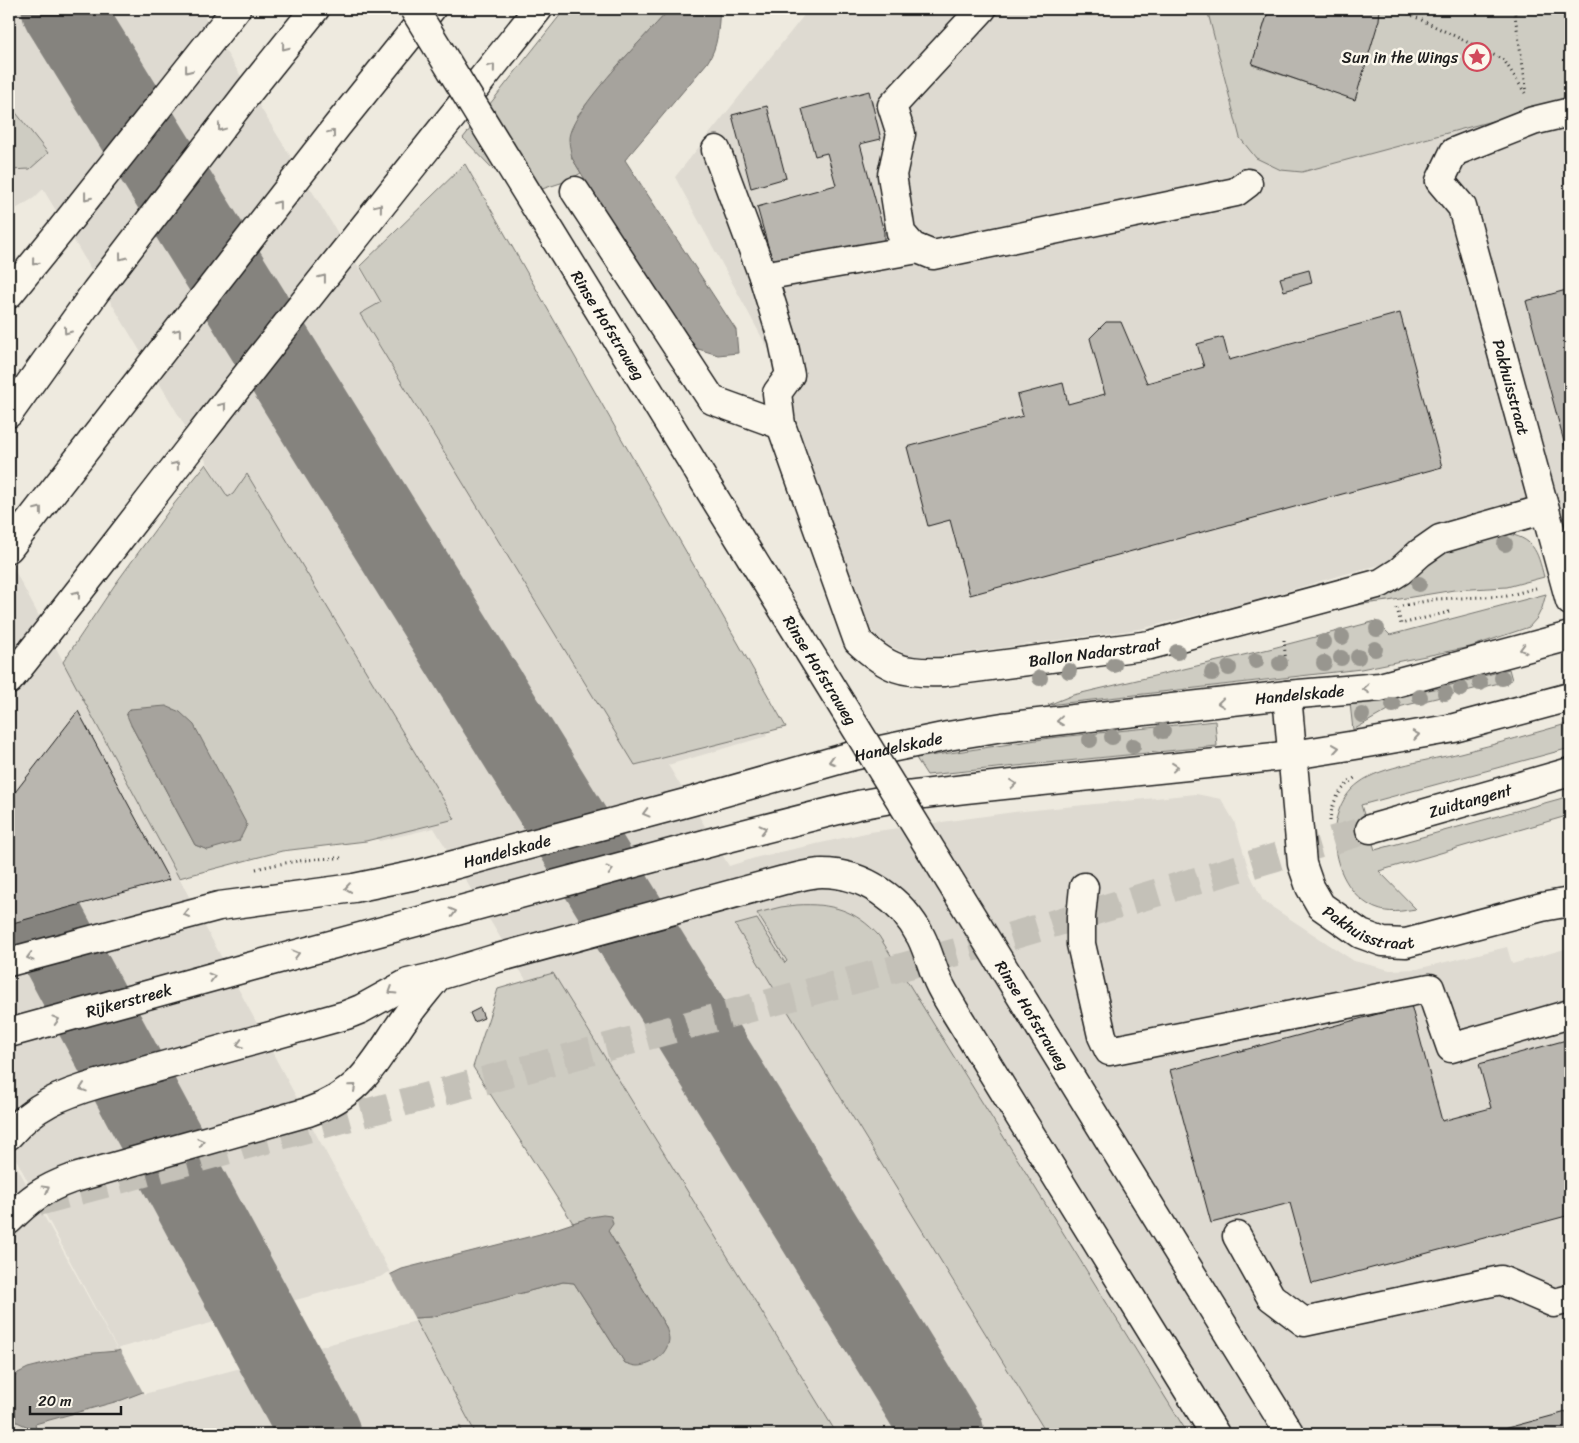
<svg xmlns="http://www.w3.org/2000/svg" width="1579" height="1443" font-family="Sriracha,sans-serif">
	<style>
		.built { fill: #dedad1 }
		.green { fill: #ceccc2; stroke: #75746f; fill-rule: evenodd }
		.water { fill: #a6a39d; stroke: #6f6d69 }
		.pier { fill: #eeeadf }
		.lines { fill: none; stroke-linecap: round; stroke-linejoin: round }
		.taxiway { stroke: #85837e; stroke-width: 81 }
		.building { fill: #b9b6af; stroke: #1c1c1c }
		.minor-tunnel { stroke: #c4c1b8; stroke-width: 28; stroke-dasharray: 28 14; stroke-linecap: butt }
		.minor-casing { stroke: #1c1c1c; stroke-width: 31 }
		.highway-casing { stroke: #1c1c1c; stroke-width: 31 }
		.path { stroke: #1c1c1c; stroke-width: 3; stroke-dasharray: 1 4; stroke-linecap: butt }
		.minor { stroke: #fbf7ec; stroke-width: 28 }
		.highway { stroke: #fbf7ec; stroke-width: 28 }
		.minor-bridge-casing { stroke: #1c1c1c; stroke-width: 31; stroke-linecap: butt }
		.minor-bridge { stroke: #fbf7ec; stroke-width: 28 }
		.tree { fill: #98968f }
		.oneway { stroke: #97948e }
		.labels { text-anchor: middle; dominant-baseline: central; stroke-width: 5; stroke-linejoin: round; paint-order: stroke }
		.poi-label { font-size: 16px; fill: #1c1c1c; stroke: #fbf7ec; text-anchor: end }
		.street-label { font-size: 16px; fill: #1c1c1c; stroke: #fbf7ec }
	</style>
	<rect width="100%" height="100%" fill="#eeeadf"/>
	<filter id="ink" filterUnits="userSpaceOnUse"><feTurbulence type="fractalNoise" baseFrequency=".02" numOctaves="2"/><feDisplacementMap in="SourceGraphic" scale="10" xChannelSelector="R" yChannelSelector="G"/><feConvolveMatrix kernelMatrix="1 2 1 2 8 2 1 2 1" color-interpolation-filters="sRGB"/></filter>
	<g filter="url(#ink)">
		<path class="built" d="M9 9H212L205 18 373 290 451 225 767 736 668 765 729 866 758 857 870 832 1014 812 1196 794 1221 799 1234 821 1250 874 1263 901 1354 961 1390 970 1417 969 1507 947 1512 964 1565 949 1570 964V1434H712L658 1359 473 1067 498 989 526 980 434 828 379 841 188 529 218 481 43 189 34 198 14 210 9 217Z
			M809 9H1570V515L1338 576 1254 601 1140 629 950 655 912 657 878 640 865 620 779 369 675 177Z
			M9 560 454 1392 619 1434H9V1152L141 1394 9 1146Z"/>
		<path class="green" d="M565 9H670L618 65 577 116 572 158 581 173 567 181 542 189 518 185 494 170 463 138Z
			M1207 9H1269L1252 65 1349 97 1364 56 1377 9H1570V100L1302 172 1281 170 1256 158 1240 138Z
			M9 104 48 153 30 169 9 170Z
			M465 164 786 727 635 765 360 314 381 302 360 266Z
			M206 464 228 497 233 494 247 474 455 819 366 841 282 851 179 878 63 662 114 586 170 509ZM131 725 208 850 195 845Z
			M1504 533C1534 538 1537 550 1544 577L1507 587 1454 590 1388 601 1346 606 1438 555Z
			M1546 594 1542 608 1537 618 1529 627 1470 647 1361 669 1048 705 1073 695 1269 649 1376 621 1390 635Z
			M1509 669 1512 680 1390 709 1353 730 1350 703 1440 688Z
			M1215 721 1217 746 927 775 916 758 1050 738Z
			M1570 723V748L1361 805 1375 850 1570 796V815L1379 871 1416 909C1402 911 1389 914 1375 908 1330 888 1319 812 1359 783 1381 766 1432 760 1460 753 1497 744 1534 733 1570 723Z
			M797 905C831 903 856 910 879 936L1188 1434H1047L735 925 757 919 785 963 787 961 757 913 781 907Z
			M553 973 837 1434H476L414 1318 431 1317 563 1282 574 1283 625 1363 666 1327 608 1231V1229L598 1216 573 1223 473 1067 498 989Z
			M460 1426 463 1434H434Z"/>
		<path class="water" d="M670 9H720C718 28 719 46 707 63L625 160 736 330 738 353 718 355 685 345 572 158C571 152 569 145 569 139 569 112 649 32 670 9Z
			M166 706 180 712 194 725 247 825 239 841 208 850 195 845 131 725 126 713 130 709Z
			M603 1215 611 1216 613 1224 608 1231 666 1327C667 1331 669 1336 669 1339 668 1354 652 1366 637 1366 633 1366 629 1364 625 1363L574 1283 563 1282 444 1314 431 1317 414 1318 148 1390 122 1400 35 1424 36 1429 27 1431 26 1426 17 1422 12 1414 9 1415V1395L11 1382 18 1373 28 1368 83 1354 117 1351 381 1279 402 1269 540 1234 591 1217Z"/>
		<path class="pier" d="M389 1272 416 1321 144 1394 119 1348 380 1277Z"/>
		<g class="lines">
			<path class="taxiway" d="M62 9 552 798 944 1434
				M9 856 320 1434"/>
		</g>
		<path class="building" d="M1269 9H1380L1379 20 1355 100 1252 64Z
			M869 91 881 139 860 144 884 232V241L856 249 854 245 774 267 757 207 836 185 827 153 815 156 802 109Z
			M767 106 786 178 751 188 732 115Z
			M1570 263V285L1565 264Z
			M1309 270 1312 283 1284 291 1280 278Z
			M1570 289V464L1526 301Z
			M1400 313 1442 467 970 595 950 520 928 526 907 447 1023 416 1017 395 1063 383 1068 404 1105 394 1090 338 1106 322H1121L1147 383 1204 367 1197 344 1223 337 1229 360Z
			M78 711 169 880 9 924V800Z
			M1411 1005 1442 1121 1491 1108 1479 1064 1570 1039V1215L1312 1284 1290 1203 1211 1223 1170 1070Z
			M480 1008 484 1018 474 1022 470 1013Z
			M1570 1411V1434H1485Z"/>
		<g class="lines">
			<path class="minor-tunnel" d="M38 1202 975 947 1370 829"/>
			<defs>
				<g id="minor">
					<path d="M982 9 892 106 901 134 892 175 901 233 913 247 933 255 1236 192 1248 183"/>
					<path id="s1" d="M1570 112 1533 121 1454 152 1440 181 1462 207 1570 601"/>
					<path d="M716 150 763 276"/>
					<path d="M575 191 712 400 781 425"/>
					<path id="s2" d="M918 249 763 276 783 341 790 375 777 393 781 425 858 641C888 669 903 674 944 672L1150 645 1381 583 1400 571 1420 553 1440 539 1545 509"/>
					<path id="s3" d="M1287 695 1302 864 1310 887 1321 906 1361 934 1383 942 1406 943 1542 907 1570 902"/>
					<path id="s4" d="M1370 829 1570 772"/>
					<path d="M1084 887 1081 917V944L1102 1036 1109 1051 1430 988 1451 1048 1570 1014"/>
					<path id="s5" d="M9 962 219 906 354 888 416 875 693 801 852 756 948 736 1003 727 1287 695 1380 687 1570 636"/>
					<path id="s6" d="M9 1033 249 967 716 841 858 805 907 796 965 789 1293 755 1368 743 1454 728 1570 697"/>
					<path d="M9 1135C35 1105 61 1095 98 1084L346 1015 361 1009 408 983 438 976 494 959 784 880C796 878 809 873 822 873 864 873 902 900 921 937 927 949 931 963 936 976 940 988 948 999 954 1010L1215 1434"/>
					<path d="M9 1220C30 1199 43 1189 71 1179L308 1112C363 1093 374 1062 405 1018 415 1004 427 990 438 976"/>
					<path d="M1237 1236 1271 1297 1304 1322 1501 1280 1554 1303 1570 1299"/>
				</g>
				<path id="highway" d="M9 294 61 230 236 9
					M9 413 96 291 250 90 315 9
					M9 548 337 126 431 9
					M9 680C72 602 132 522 194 443 307 297 423 153 538 9"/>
			</defs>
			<use href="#minor" class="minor-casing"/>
			<use href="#highway" class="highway-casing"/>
			<path class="path" d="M1399 9 1504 60 1525 93
				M1514 9 1527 93
				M1402 606 1436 599 1507 596 1536 588
				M1397 608 1401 624 1449 612
				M1284 640 1286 666
				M1330 821C1331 803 1340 788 1356 777
				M256 869C285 862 314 858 344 858"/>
			<use href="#minor" class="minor"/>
			<use href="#highway" class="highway"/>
			<defs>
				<g id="minor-bridge">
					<path id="s7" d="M414 9 1290 1434"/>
				</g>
			</defs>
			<use href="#minor-bridge" class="minor-bridge-casing"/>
			<use href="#minor-bridge" class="minor-bridge"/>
		</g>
		<g class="tree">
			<circle cx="1505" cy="544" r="8"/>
			<circle cx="1419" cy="584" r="8"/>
			<circle cx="1377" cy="629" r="8"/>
			<circle cx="1342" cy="637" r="8"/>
			<circle cx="1324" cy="642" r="8"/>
			<circle cx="1375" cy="649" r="8"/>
			<circle cx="1177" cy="652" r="8"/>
			<circle cx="1358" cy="657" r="8"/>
			<circle cx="1341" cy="658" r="8"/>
			<circle cx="1256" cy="661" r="8"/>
			<circle cx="1280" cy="663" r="8"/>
			<circle cx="1324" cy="663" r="8"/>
			<circle cx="1114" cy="665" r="8"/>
			<circle cx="1229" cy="668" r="8"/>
			<circle cx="1069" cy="671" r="8"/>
			<circle cx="1212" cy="673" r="8"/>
			<circle cx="1040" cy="678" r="8"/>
			<circle cx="1502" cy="678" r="8"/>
			<circle cx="1480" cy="683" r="8"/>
			<circle cx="1461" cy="689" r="8"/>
			<circle cx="1445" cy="693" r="8"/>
			<circle cx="1420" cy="697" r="8"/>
			<circle cx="1393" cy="705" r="8"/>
			<circle cx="1362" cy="715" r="8"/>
			<circle cx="1163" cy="731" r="8"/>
			<circle cx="1112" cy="737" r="8"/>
			<circle cx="1090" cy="740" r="8"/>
			<circle cx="1133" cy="746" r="8"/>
		</g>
		<defs><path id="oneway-chevron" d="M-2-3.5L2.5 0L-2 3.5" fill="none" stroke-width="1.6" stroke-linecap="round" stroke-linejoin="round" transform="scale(1.25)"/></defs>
		<g class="oneway">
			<use href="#oneway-chevron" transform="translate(285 47) rotate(129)"/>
			<use href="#oneway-chevron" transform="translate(492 67) rotate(-51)"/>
			<use href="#oneway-chevron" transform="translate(188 70) rotate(128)"/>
			<use href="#oneway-chevron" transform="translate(221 128) rotate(127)"/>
			<use href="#oneway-chevron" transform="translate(332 133) rotate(-53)"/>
			<use href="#oneway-chevron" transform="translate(87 197) rotate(128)"/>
			<use href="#oneway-chevron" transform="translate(278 204) rotate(-52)"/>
			<use href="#oneway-chevron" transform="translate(379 207) rotate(-51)"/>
			<use href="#oneway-chevron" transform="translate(122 257) rotate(127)"/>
			<use href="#oneway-chevron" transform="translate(35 262) rotate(129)"/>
			<use href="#oneway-chevron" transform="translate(323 278) rotate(-52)"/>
			<use href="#oneway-chevron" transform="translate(67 331) rotate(126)"/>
			<use href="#oneway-chevron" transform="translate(178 332) rotate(-52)"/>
			<use href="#oneway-chevron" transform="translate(223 406) rotate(-52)"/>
			<use href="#oneway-chevron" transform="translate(176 465) rotate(-52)"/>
			<use href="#oneway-chevron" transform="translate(39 510) rotate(-52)"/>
			<use href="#oneway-chevron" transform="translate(77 594) rotate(-52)"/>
			<use href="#oneway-chevron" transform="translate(1523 649) rotate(165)"/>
			<use href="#oneway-chevron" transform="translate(1366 689) rotate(175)"/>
			<use href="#oneway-chevron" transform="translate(1221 703) rotate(174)"/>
			<use href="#oneway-chevron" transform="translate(1060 721) rotate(174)"/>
			<use href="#oneway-chevron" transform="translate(1416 735) rotate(-10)"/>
			<use href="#oneway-chevron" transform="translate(1336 748) rotate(-8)"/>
			<use href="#oneway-chevron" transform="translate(832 761) rotate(164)"/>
			<use href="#oneway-chevron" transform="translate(1175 767) rotate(-6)"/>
			<use href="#oneway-chevron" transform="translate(1013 784) rotate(-6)"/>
			<use href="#oneway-chevron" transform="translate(646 813) rotate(165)"/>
			<use href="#oneway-chevron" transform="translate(763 829) rotate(-14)"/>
			<use href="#oneway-chevron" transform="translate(610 870) rotate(-15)"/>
			<use href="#oneway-chevron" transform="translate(348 888) rotate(172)"/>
			<use href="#oneway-chevron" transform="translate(453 912) rotate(-15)"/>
			<use href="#oneway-chevron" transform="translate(187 914) rotate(166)"/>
			<use href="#oneway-chevron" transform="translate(296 954) rotate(-15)"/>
			<use href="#oneway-chevron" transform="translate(30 957) rotate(165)"/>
			<use href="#oneway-chevron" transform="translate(212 977) rotate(-15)"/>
			<use href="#oneway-chevron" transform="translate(392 991) rotate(148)"/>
			<use href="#oneway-chevron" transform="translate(56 1020) rotate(-15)"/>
			<use href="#oneway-chevron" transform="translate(240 1044) rotate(165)"/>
			<use href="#oneway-chevron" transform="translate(353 1087) rotate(-41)"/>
			<use href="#oneway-chevron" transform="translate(83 1088) rotate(162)"/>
			<use href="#oneway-chevron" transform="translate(201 1142) rotate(-16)"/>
			<use href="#oneway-chevron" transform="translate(46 1189) rotate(-29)"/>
		</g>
	</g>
	<defs>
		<symbol id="sight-ring" viewBox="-11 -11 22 22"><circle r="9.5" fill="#fbf7ec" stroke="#d1495b" stroke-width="1.5"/><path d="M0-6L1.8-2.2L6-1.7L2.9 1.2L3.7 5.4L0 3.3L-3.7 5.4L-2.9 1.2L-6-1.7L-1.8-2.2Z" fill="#d1495b"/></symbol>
	</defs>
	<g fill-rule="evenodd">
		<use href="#sight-ring" x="1461" y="41" width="32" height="32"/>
	</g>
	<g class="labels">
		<g class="poi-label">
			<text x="1458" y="57">Sun in the Wings</text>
		</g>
		<g class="street-label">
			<text stroke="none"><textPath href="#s7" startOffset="371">Rinse Hofstraweg</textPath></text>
			<text stroke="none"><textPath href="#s1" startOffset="376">Pakhuisstraat</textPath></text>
			<text stroke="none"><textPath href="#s2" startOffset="791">Ballon Nadarstraat</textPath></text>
			<text stroke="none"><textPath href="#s7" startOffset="776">Rinse Hofstraweg</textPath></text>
			<text stroke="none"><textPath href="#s5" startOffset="1321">Handelskade</textPath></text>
			<text stroke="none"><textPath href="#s5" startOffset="916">Handelskade</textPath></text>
			<text stroke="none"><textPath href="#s4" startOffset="104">Zuidtangent</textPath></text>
			<text stroke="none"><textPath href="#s5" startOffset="511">Handelskade</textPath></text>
			<text stroke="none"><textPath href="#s3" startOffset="270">Pakhuisstraat</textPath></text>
			<text stroke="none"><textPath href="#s6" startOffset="124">Rijkerstreek</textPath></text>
			<text stroke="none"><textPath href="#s7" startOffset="1181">Rinse Hofstraweg</textPath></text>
		</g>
	</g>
	<rect width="1579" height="1443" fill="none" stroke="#fbf7ec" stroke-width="30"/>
	<rect x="15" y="15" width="1549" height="1413" fill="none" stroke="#1c1c1c" stroke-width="2" filter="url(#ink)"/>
	<path d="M30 1406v8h91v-8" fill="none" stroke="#1c1c1c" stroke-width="2.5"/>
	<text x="38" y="1406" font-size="15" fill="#1c1c1c" stroke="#fbf7ec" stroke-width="4" paint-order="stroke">20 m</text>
</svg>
